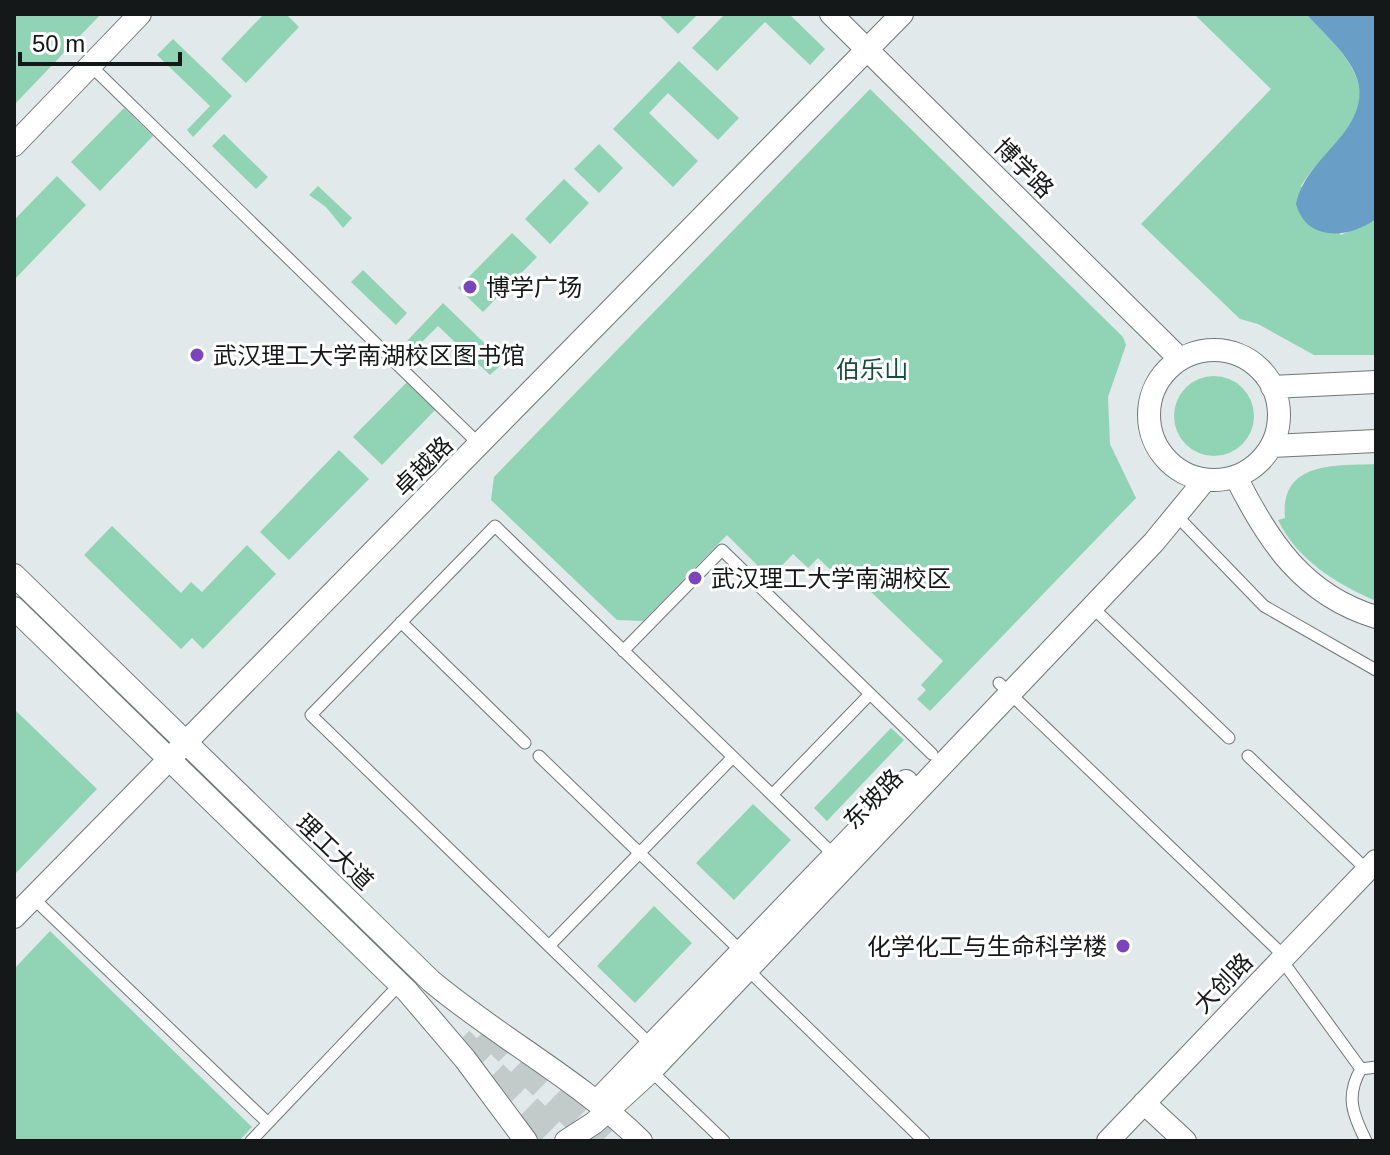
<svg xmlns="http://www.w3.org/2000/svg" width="1390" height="1155" font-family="Arial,'Noto Sans SC',sans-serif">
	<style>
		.green { fill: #91d3b5 }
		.water { fill: #699ec7 }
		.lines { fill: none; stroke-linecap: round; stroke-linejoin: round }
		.secondary-tunnel { stroke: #c3caca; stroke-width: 32; stroke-dasharray: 32 16; stroke-linecap: butt }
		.service-casing { stroke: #707677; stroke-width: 13 }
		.minor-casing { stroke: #707677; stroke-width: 24 }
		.service { stroke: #fff; stroke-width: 11 }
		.minor { stroke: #fff; stroke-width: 22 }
		.poi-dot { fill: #7c44bb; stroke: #fff; stroke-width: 3 }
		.labels { text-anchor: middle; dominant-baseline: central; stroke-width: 6; stroke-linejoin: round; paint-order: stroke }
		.street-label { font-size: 24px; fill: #151818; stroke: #fff }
		.poi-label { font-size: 24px; fill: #151818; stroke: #fff; text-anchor: start }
		.park-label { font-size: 24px; fill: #174e39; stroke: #fff }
	</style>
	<rect width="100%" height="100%" fill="#e2e9ea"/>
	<path class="green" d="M14 14H101L14 105Z
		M264 14H286L299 27 246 83 221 59Z
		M658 14H698L678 34Z
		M725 14H789L825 49 810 65 765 22 717 71 692 48Z
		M1194 14H1306C1337 46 1385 87 1345 133 1330 151 1313 166 1301 186L1341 235 1376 219V355H1314L1258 324 1240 319 1141 224 1271 89Z
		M173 39 232 96 193 137 187 130 210 106 157 55Z
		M679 61 739 118 718 140 668 93 649 113 698 161 673 187 613 129Z
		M870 89 1123 337 1126 345 1108 397 1110 444 1136 498 930 711 917 699 926 690 921 685 943 661 844 566 836 575 818 558 808 568 793 554 770 578 727 535 643 621 617 620 491 500 494 477Z
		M124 108 153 136 100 191 71 162Z
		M224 134 268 177 256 189 212 146Z
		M599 144 623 168 599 193 574 169Z
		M57 176 86 205 14 280V220Z
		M564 179 589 203 550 244 525 219Z
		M318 186 352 218 343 228 326 207 309 195Z
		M512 233 537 257 483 312 458 288Z
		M363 270 407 313 396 325 351 282Z
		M443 303 504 362 490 375 438 326 415 349 407 341Z
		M1174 416a40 40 0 1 1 80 0a40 40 0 1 1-80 0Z
		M407 382 435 410 382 465 353 437Z
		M339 450 369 479 289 560 260 532Z
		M1376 464V601C1337 584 1297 560 1278 520L1285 518C1280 460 1337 466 1376 464Z
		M112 526 181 593 191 582 202 592 247 545 276 574 203 649 192 638 181 649 84 555Z
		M14 709 97 789 14 875Z
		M891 728 904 740 827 821 814 808Z
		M753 804 791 840 734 900 696 863Z
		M654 906 692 943 635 1003 597 966Z
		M50 931 252 1127 239 1141H14V969Z"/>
	<path class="water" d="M1306 14H1376V219C1350 238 1307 243 1296 204 1301 181 1316 165 1332 147 1387 89 1350 60 1306 14Z"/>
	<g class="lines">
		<path class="secondary-tunnel" d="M487 1028 602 1141
			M458 1042 558 1141"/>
		<defs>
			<path id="service" d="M91 66 480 445
				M1176 515 1264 606 1376 670
				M1092 607 1229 738
				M401 622 525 743
				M623 651 722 550 932 754
				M999 683 1284 956
				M539 756 741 951
				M1248 756 1367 870
				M772 795 870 694
				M33 898 268 1123
				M549 946 733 757
				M1281 959 1361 1069
				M747 969 924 1141
				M651 1045 311 715 495 526 834 855
				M1361 1069C1345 1096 1353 1115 1366 1141
				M1361 1069 1376 1067
				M651 1071 724 1141
				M251 1141 400 984"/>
			<path id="minor" d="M831 14 1180 359
				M14 145 140 14
				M1149 415a65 65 0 1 1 130 0a65 65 0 1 1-130 0Z
				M1272 387 1376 382
				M1272 446 1376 441
				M1236 477C1268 541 1303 595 1376 617
				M14 575 431 981C499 1038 578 1079 641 1141
				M14 608 407 991 465 1059 526 1141
				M14 917 902 14
				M598 1100 906 781
				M1144 1103 1185 1141
				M566 1141 594 1123 651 1071 1154 542 1205 480
				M1108 1141 1376 861"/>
		</defs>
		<use href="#service" class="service-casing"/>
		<use href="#minor" class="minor-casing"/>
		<use href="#service" class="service"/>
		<use href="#minor" class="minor"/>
	</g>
	<g class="poi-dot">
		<circle cx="470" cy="287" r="8"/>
		<circle cx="197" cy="355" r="8"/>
		<circle cx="695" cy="578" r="8"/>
		<circle cx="1123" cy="946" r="8"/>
	</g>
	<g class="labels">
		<g class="street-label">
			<text transform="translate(1024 168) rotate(45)">博学路</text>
			<text transform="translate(423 466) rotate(-45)">卓越路</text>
			<text transform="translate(873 799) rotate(-46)">东坡路</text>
			<text transform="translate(335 852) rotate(44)">理工大道</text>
			<text transform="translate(1223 983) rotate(-46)">大创路</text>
		</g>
		<g class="poi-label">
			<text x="486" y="287">博学广场</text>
			<text x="213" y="355">武汉理工大学南湖校区图书馆</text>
			<text x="711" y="578">武汉理工大学南湖校区</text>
			<text x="1107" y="946" text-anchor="end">化学化工与生命科学楼</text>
		</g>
		<g class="park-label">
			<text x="872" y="369">伯乐山</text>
		</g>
	</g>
	<rect width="1390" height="1155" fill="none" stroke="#151818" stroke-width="32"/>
	<path d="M20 52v12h160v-12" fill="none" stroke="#151818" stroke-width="4"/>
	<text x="32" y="52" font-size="24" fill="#151818" stroke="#ffffff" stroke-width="6" paint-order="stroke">50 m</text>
</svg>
